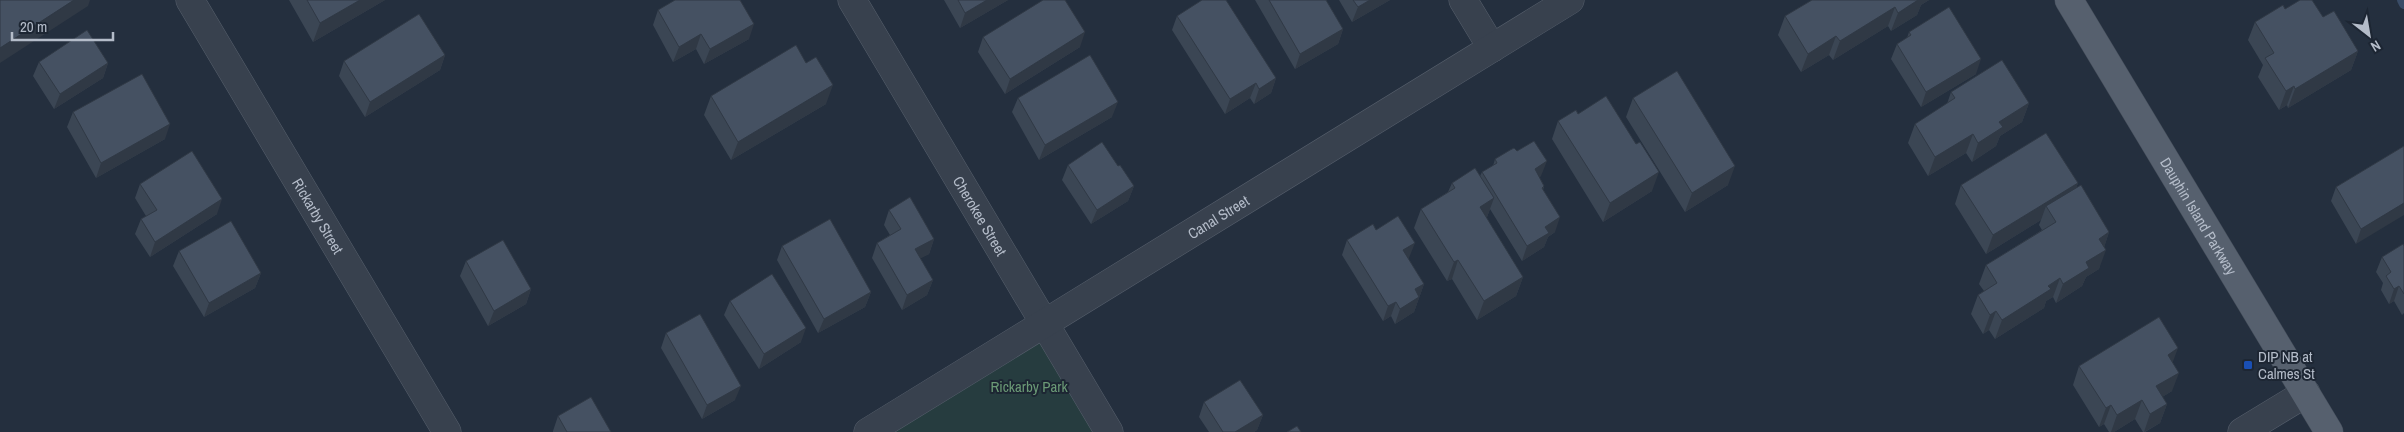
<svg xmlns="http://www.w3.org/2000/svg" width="2404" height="432" font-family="'Archivo Narrow',sans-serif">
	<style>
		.green { fill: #263c3f }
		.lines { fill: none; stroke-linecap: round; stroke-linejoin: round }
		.stream { stroke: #394c67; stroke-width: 10 }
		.minor-casing { stroke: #565f6c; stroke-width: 29 }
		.major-casing { stroke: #414a57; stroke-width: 29 }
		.minor { stroke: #38414e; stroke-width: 28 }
		.major { stroke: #56606e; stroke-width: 28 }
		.wall { fill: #3b4654 }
		.shaded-wall { fill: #303945 }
		.building { fill: #455162; stroke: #303945 }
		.transit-dot { fill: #1a4fb4; stroke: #1d2633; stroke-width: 2 }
		.labels { text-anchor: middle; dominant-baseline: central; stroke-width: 4; stroke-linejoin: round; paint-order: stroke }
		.street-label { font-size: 15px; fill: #b4bcc9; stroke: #1d2633 }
		.poi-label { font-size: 15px; fill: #b4bcc9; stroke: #1d2633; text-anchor: start }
		.park-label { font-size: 15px; fill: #6b9a76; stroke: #1d2633 }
	</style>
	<rect width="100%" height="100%" fill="#242f3e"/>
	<path class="green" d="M1045 323 1109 432H868Z"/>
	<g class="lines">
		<path class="stream" d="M2402 0 2404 4"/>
		<defs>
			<g id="minor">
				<path id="s1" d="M190 0 447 432"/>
				<path id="s2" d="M852 0 1109 432"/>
				<path d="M1463 0 1492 48"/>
				<path id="s3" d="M868 432 1570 0"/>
				<path d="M2242 432 2306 393"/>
			</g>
			<g id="major">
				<path id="s4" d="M2069 0 2329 432"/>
			</g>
		</defs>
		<use href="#minor" class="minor-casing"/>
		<use href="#major" class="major-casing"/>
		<use href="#minor" class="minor"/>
		<use href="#major" class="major"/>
	</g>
	<path class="wall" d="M289 0H385L313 42Z
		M944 0H1008L960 28Z
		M1255 0H1326L1343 29 1338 44 1295 69Z
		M1339 0H1390L1352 22Z
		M1812 0H1929L1921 5 1917 15 1891 31 1888 26 1833 60 1829 55 1801 72 1778 35 1785 16Z
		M2285 9 2323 17 2358 51 2351 70 2288 108 2287 105 2279 110 2258 77 2263 65 2248 40 2255 22Z
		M658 10 749 39 704 64 696 49 673 62 653 25Z
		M1177 16 1276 78 1271 93 1254 104 1250 98 1225 114 1172 30Z
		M1909 32 1976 74 1921 107 1891 59 1897 44 1907 38Z
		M983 37 1080 47 1005 94 978 52Z
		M445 55 440 70 365 117 339 76 344 61Z
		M39 62 108 63 103 78 54 109 33 76Z
		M1951 92 2029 103 2022 122 2000 136 1996 146 1972 162 1966 153 1928 176 1908 143 1915 124 1947 104Z
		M711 96 826 104 731 160 704 115Z
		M1018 98 1112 117 1039 160 1012 112Z
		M1633 98 1728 185 1685 212 1626 117Z
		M73 112 165 139 96 178 67 127Z
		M1578 114 1652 191 1603 222 1552 139 1558 121Z
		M2404 146 2356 244 2331 201 2336 187Z
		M1517 151 1541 176 1539 177 1544 186 1543 190 1555 232 1548 237 1544 247 1522 261 1490 209 1487 217H1486L1523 277 1516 296 1477 320 1452 279 1447 281 1414 228 1421 209 1448 192 1452 183 1480 176 1482 172 1493 166 1495 159Z
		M1068 165 1118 166 1134 186 1128 201 1091 224 1062 180Z
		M2078 183 2076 188 2109 232 2104 247 2099 269 2086 277 2082 286 2056 303 2053 297 2046 301 2044 308 1995 339 1989 330 1983 334 1971 314 1978 295 1984 291 1979 284 1986 265 2042 230 2039 225 2041 220 1986 254 1955 204 1961 185Z
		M140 184 217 214 150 257 135 234 141 219 146 216 135 198Z
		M889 210 934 239 929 254 920 258 933 280 927 295 902 310 872 258 877 243 890 235 884 225Z
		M1376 230 1409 258 1408 259 1424 284 1414 312 1395 324 1391 316 1383 321 1342 255 1347 240Z
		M782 246 871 292 865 307 818 333 777 260Z
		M2404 246V313L2402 315 2394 301 2389 304 2381 290 2383 283 2376 272 2382 257Z
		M179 251 261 273 255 288 204 317 173 266Z
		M466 261 531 289 526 304 488 326 460 276Z
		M730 301 801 342 759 369 724 315Z
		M666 333 735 400 702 419 661 348Z
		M2173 362 2172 391 2162 397 2167 404 2160 423 2145 432H2143L2135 419 2114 432H2109L2104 424 2099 427 2073 385 2079 366Z
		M1204 402 1263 415 1257 430 1254 432H1209L1199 417Z
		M558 416 611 432H553V431Z"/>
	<path class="shaded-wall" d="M74 0H90L88 6 0 63V48Z
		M360 0H385L313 42 320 23Z
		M987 0H1008L960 28 965 13Z
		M1370 0H1390L1352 22 1358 7Z
		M1917 0H1929L1921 5 1917 15 1891 31 1898 13Z
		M1895 7 1888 26 1833 60 1840 41Z
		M754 24 749 39 704 64 710 49Z
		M1343 29 1338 44 1295 69 1300 54Z
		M1085 32 1080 47 1005 94 1010 79Z
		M701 34 696 49 673 62 679 47Z
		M1836 36 1829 55 1801 72 1808 54Z
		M2358 51 2351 70 2288 108 2295 89Z
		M445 55 440 70 365 117 370 102Z
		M1981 59 1976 74 1921 107 1926 92Z
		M108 63 103 78 54 109 60 94Z
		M1276 78 1271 93 1254 104 1259 89Z
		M1256 83 1250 98 1225 114 1230 99Z
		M833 85 826 104 731 160 738 142Z
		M2294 86 2287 105 2279 110 2286 91Z
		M1118 102 1112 117 1039 160 1045 145Z
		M2029 103 2022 122 2000 136 1996 146 1972 162 1978 143 1999 122Z
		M170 124 165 139 96 178 101 163Z
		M1973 134 1966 153 1928 176 1935 157Z
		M1547 161 1541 176 1529 184 1535 169Z
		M1735 166 1728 185 1685 212 1692 193Z
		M1659 172 1652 191 1603 222 1610 203Z
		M2078 183 2071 202 2046 206 2041 220 1986 254 1993 235Z
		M1134 186 1128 201 1091 224 1097 210Z
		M1494 198 1487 217 1473 226 1480 207Z
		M222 199 217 214 150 257 155 242Z
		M2404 203V215L2356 244 2361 229Z
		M1560 217 1555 232 1548 237 1544 247 1522 261 1527 246 1545 227Z
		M2109 232 2103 251 2099 239Z
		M934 239 929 254 910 264 915 249Z
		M1415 243 1409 258 1398 265 1403 250Z
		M2106 250 2099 269 2086 277 2082 286 2056 303 2063 284 2086 262Z
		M1458 260 1452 279 1447 281 1454 262Z
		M261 273 255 288 204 317 209 303Z
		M1523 277 1516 296 1477 320 1484 301Z
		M2060 278 2053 297 2046 301 2044 308 1995 339 2002 320Z
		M933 280 927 295 902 310 907 295Z
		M1424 284 1414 312 1395 324 1400 309 1415 289Z
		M2399 286 2394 301 2389 304 2394 289Z
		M531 289 526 304 488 326 494 311Z
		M871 292 865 307 818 333 824 319Z
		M1396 302 1391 316 1383 321 1388 306Z
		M1996 311 1989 330 1983 334 1990 315Z
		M806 328 801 342 759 369 764 354Z
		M2178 348 2171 367 2168 355Z
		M2179 373 2172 391 2149 405 2156 386Z
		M741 386 735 400 702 419 707 405Z
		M2142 400 2135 419 2114 432H2111L2117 415Z
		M2167 404 2160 423 2144 432 2150 414Z
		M2111 405 2104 424 2099 427 2106 408Z
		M1263 415 1257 430 1254 432H1235Z"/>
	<path class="building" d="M0 0H74L0 48Z
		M307 0H360L320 23Z
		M675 0H740L754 24 710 49 701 34 679 47 658 10Z
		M958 0H987L965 13Z
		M1043 0H1065L1085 32 1010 79 983 37Z
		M1202 0H1226L1276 78 1259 89 1256 83 1230 99 1177 16Z
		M1269 0H1326L1343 29 1300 54Z
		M1353 0H1370L1358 7Z
		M1812 0H1918L1898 13 1895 7 1840 41 1836 36 1808 54 1785 16Z
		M2300 0H2312L2323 17 2334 11 2358 51 2295 89 2294 86 2286 91 2265 58 2274 53 2255 22 2283 5 2285 9Z
		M1949 7 1981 59 1926 92 1897 44 1911 35 1909 32Z
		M419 14 445 55 370 102 344 61Z
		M87 30 108 63 60 94 39 62Z
		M796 45 806 63 816 57 833 85 738 142 711 96Z
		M1090 55 1118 102 1045 145 1018 98Z
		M2002 60 2029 103 1999 122 2003 127 1978 143 1973 134 1935 157 1915 124 1955 98 1951 92Z
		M1677 71 1735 166 1692 193 1633 98Z
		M142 74 170 124 101 163 73 112Z
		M1606 96 1636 144 1640 142 1659 172 1610 203 1558 121 1576 110 1578 114Z
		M2046 133 2078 183 1993 235 1961 185Z
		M1534 141 1547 161 1535 169 1544 186 1542 188 1560 217 1545 227 1549 233 1527 246 1482 172 1497 163 1495 159 1510 150 1514 148 1517 151Z
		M1102 142 1118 166 1120 165 1134 186 1097 210 1068 165Z
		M2404 146V203L2361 229 2336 187Z
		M192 151 222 199 155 242 141 219 157 210 140 184Z
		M1475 168 1494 198 1480 207 1523 277 1484 301 1458 260 1454 262 1421 209 1455 188 1452 183Z
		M2081 185 2109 232 2099 239 2106 250 2086 262 2089 268 2063 284 2060 278 2048 286 2051 289 2002 320 1996 311 1990 315 1978 295 1997 283 1986 265 2056 222 2046 206Z
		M910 197 934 239 915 249 933 280 907 295 877 243 901 229 889 210Z
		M1398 216 1415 243 1403 250 1424 284 1415 289 1419 297 1400 309 1396 302 1388 306 1347 240 1373 224 1376 230Z
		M830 219 871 292 824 319 782 246Z
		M231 221 261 273 209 303 179 251Z
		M503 240 531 289 494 311 466 261Z
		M2403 244 2404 246V294L2399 286 2394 289 2386 276 2391 272 2382 257Z
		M772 274 806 328 764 354 730 301Z
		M700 314 741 386 707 405 666 333Z
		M2159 317 2178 348 2168 355 2179 373 2156 386 2167 404 2150 414 2142 400 2117 415 2111 405 2106 408 2079 366Z
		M1240 380 1263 415 1235 432H1223L1204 402Z
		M591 397 611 432H567L558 416Z
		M1297 426 1301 432H1287Z"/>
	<rect class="transit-dot" x="2243" y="360" width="10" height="10" rx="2.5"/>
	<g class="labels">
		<g class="street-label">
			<text stroke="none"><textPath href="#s1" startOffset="251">Rickarby Street</textPath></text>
			<text stroke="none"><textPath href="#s2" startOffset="251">Cherokee Street</textPath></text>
			<text stroke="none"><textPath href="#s3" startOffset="411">Canal Street</textPath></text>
			<text stroke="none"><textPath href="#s4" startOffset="252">Dauphin Island Parkway</textPath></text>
		</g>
		<g class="poi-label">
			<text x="2258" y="356">DIP NB at<tspan x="2258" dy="17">Calmes St</tspan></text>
		</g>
		<g class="park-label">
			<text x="1029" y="386">Rickarby Park</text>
		</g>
	</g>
	<g transform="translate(2369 35) rotate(149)" stroke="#1d2633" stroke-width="4" paint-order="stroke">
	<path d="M0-4L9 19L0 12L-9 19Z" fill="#b4bcc9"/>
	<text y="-8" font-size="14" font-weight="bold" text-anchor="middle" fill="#b4bcc9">N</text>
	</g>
	<path d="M12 32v8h101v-8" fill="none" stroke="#b4bcc9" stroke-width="2.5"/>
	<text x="20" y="32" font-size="15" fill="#b4bcc9" stroke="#1d2633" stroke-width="4" paint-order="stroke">20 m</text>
</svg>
